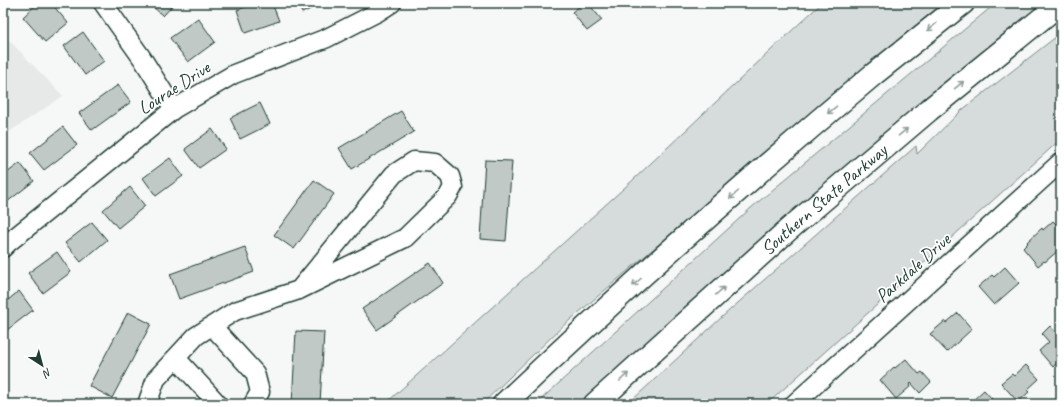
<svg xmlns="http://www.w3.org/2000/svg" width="1064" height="407" font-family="Caveat,sans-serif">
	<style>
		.built { fill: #e6e9e8 }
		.green { fill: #d6dcdb; stroke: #7a8c88 }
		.building { fill: #c0c9c6; stroke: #1f3d34 }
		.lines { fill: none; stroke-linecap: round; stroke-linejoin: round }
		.minor-casing { stroke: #1f3d34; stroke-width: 21 }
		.highway-casing { stroke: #1f3d34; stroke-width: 25 }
		.minor { stroke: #fff; stroke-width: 18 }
		.highway { stroke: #fff; stroke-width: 22 }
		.oneway { stroke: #8f9e9a }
		.labels { text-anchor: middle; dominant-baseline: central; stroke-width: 3.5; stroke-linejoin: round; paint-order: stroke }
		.street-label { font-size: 19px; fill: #1f3d34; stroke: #fff }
	</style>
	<rect width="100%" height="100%" fill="#f6f7f7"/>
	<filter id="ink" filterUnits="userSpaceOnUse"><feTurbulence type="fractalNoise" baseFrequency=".025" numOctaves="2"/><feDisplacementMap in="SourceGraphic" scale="8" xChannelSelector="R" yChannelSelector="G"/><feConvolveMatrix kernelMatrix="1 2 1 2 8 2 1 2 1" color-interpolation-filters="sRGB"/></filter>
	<g filter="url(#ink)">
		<path class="built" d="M3 34 63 96 3 136Z"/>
		<path class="green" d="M822 3H943L905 34 563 326 482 404H385L633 180 801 22Z
			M996 3H1046L585 404H536L751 208Z
			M1061 33V139L767 404H628L722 317 916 146 917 154 962 110Z"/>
		<path class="building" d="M38 3H51L68 23 45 42 23 17Z
			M149 3H175L163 16Z
			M257 3H272L279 21 245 33 237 10Z
			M297 3H323L302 13Z
			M584 3H588L602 20 587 31 572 12Z
			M198 18 215 42 188 62 170 38Z
			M83 32 104 61 85 75 64 46Z
			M118 85 131 102 92 130 79 113Z
			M260 103 270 124 240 139 230 118Z
			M401 111 414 132 352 169 339 148Z
			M63 127 77 145 44 170 30 153Z
			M212 129 226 149 199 168 185 149Z
			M170 158 183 176 156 196 143 178Z
			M485 160 512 161 506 241 480 239Z
			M20 163 34 181 7 202 3 197V176Z
			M314 180 334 194 294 249 274 235Z
			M130 187 145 206 118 228 103 210Z
			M1053 221 1061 229V245L1059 247 1060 249 1045 262 1044 261 1038 266 1023 248 1028 243 1027 242 1042 228 1043 230Z
			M92 222 107 240 81 262 65 243Z
			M245 247 254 272 179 299 170 274Z
			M57 252 71 272 43 293 28 273Z
			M430 263 443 283 377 330 362 309Z
			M1005 267 1019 283 994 305 978 287 992 275 994 277Z
			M19 291 33 310 7 330 3 325V304Z
			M128 312 151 324 112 398 89 386Z
			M958 313 972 329 947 352 930 334 945 321 946 323Z
			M1050 326 1057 334 1061 330V359L1053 367 1039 351 1049 342 1042 334Z
			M296 331 324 332 320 404H292Z
			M906 359 919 374 922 372 931 382 920 393 911 383 910 385 911 386 896 399 880 380 894 367 895 368Z
			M1026 365 1039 379 1027 390 1029 392 1018 402 1001 383 1012 374 1014 376Z
			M984 390 992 399 991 400 994 404H972L971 402Z"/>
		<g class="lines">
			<defs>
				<path id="minor" d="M103 3 142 58 174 109
					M3 248 9 242 174 109 234 74 327 38 378 12 392 3
					M212 326 255 373 260 392 253 404
					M176 358 218 404
					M147 404 156 379 196 336 235 311 299 290 405 238 448 196 453 187 450 176 435 163 414 161 394 174 299 290
					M794 404 1061 162"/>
				<g id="highway">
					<path d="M504 404C624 290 747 180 874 74 904 50 933 27 963 3"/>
					<path id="s1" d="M595 404 788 230 929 110 1061 3"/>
				</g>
			</defs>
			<use href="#minor" class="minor-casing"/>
			<use href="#highway" class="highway-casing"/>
			<use href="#minor" class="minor"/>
			<use href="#highway" class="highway"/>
		</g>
		<defs><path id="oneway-shaft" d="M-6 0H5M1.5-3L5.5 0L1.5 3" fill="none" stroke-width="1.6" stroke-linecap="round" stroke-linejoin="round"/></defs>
		<g class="oneway">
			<use href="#oneway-shaft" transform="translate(932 27) rotate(141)"/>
			<use href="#oneway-shaft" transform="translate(959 85) rotate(-39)"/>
			<use href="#oneway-shaft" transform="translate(832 110) rotate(140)"/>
			<use href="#oneway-shaft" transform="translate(903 132) rotate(-40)"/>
			<use href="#oneway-shaft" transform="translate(734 195) rotate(138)"/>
			<use href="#oneway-shaft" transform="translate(637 282) rotate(138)"/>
			<use href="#oneway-shaft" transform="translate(720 291) rotate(-42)"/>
			<use href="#oneway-shaft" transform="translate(624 377) rotate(-42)"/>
		</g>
	</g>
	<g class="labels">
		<g class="street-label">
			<text transform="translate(174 88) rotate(-33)">Lourae Drive</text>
			<text stroke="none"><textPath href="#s1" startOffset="307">Southern State Parkway</textPath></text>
			<text transform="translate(913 268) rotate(-42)">Parkdale Drive</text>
		</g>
	</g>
	<rect width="1064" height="407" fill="none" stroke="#fff" stroke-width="16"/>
	<rect x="8" y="8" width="1048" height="391" fill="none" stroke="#1f3d34" stroke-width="1.5" filter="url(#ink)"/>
	<g transform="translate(42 365) rotate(144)" stroke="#ffffff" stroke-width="3" paint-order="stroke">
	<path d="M0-3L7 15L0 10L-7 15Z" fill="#1f3d34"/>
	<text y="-6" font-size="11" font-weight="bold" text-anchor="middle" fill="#1f3d34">N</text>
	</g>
</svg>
